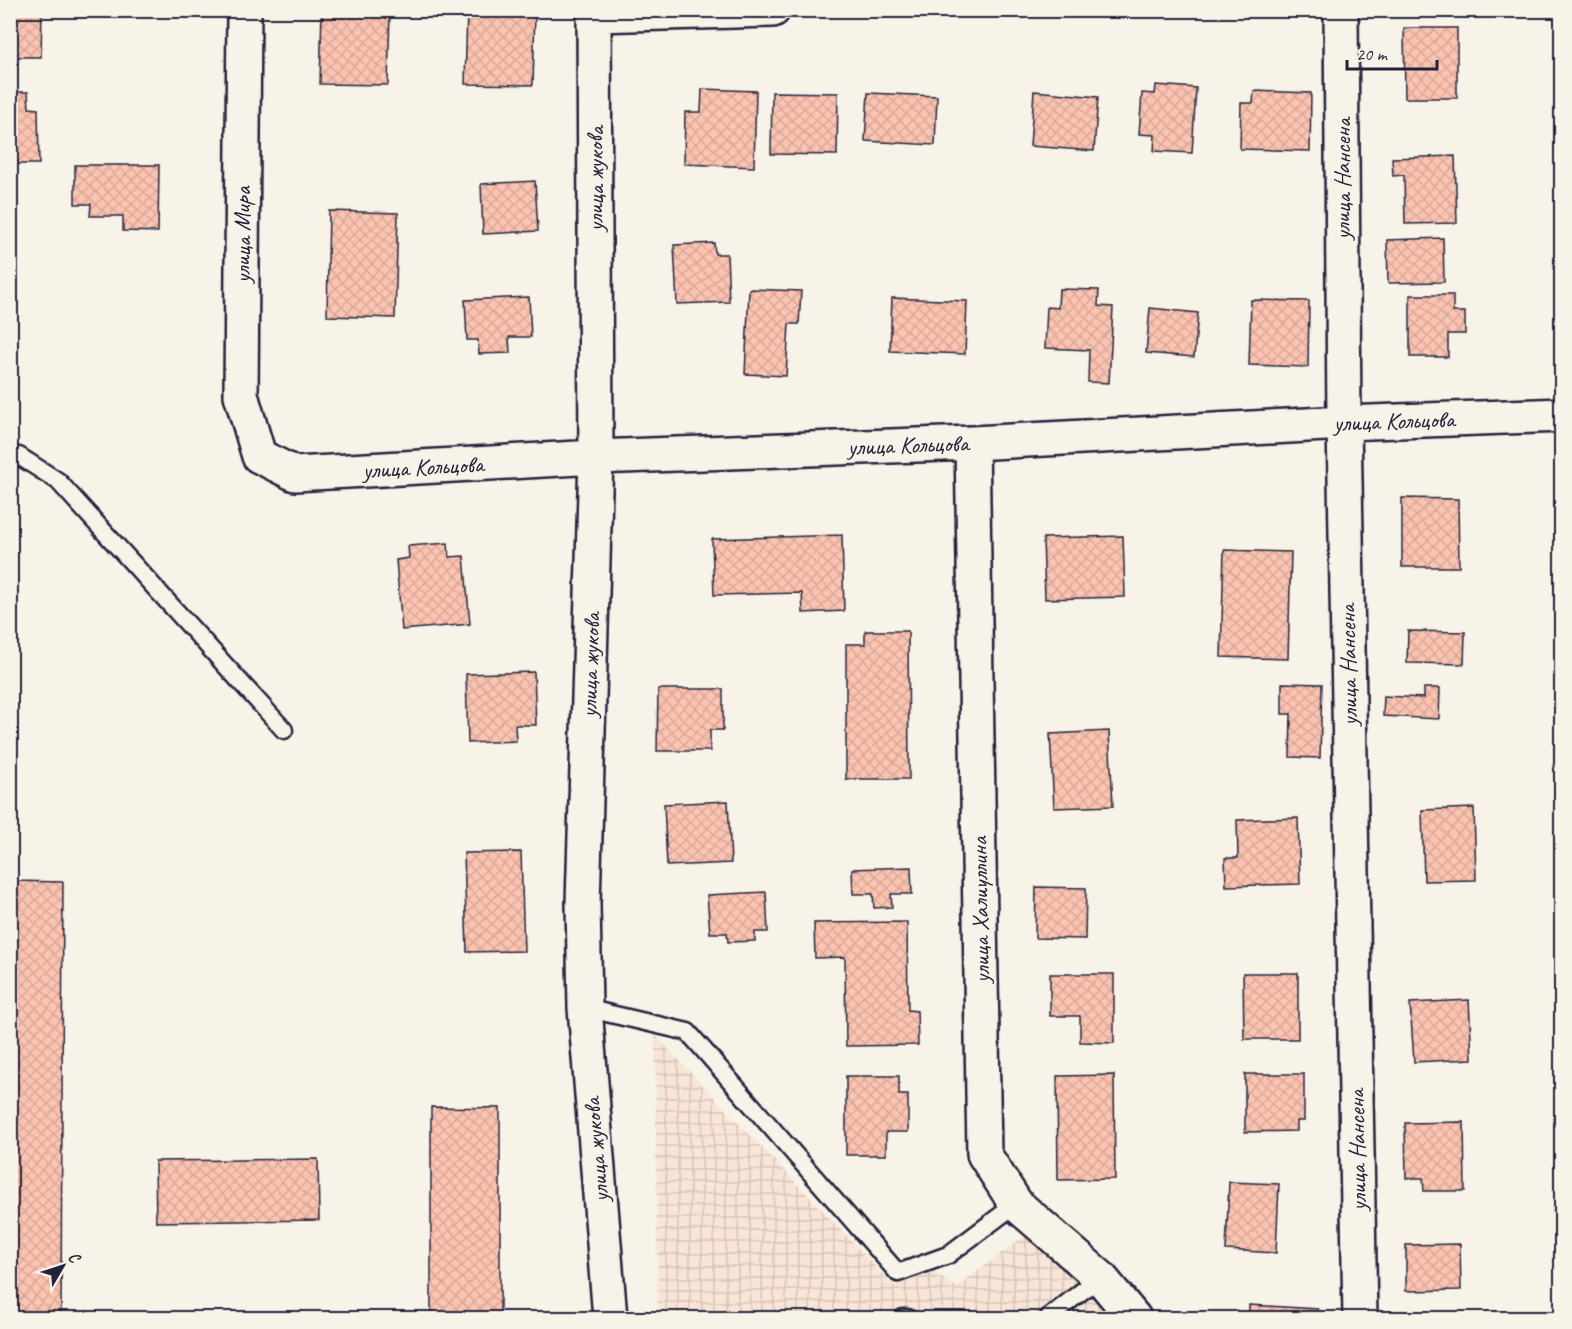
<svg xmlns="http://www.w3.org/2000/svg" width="1572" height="1329" font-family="Caveat,sans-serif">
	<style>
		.industrial { fill: url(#industrial-grid) }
		.building { fill: url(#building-cross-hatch); stroke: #22223b; stroke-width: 1.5 }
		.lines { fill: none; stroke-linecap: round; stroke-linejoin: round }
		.service-casing { stroke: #22223b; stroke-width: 21 }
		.minor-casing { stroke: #22223b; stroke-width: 38 }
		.service { stroke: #f7f3e8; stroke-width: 16 }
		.minor { stroke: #f7f3e8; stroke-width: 33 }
		.labels { text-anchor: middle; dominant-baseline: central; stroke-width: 4.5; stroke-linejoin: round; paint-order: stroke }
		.street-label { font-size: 24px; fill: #22223b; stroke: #f7f3e8 }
	</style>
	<defs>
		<pattern id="industrial-grid" width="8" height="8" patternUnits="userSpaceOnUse" patternTransform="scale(1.5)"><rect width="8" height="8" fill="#f8e5d7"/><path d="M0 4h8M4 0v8" fill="none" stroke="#d4c4b9"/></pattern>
		<pattern id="building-cross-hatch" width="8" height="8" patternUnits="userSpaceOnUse" patternTransform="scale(1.5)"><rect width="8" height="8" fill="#fbc3b0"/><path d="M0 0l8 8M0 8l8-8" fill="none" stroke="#d7a798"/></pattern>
	</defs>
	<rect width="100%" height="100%" fill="#f7f3e8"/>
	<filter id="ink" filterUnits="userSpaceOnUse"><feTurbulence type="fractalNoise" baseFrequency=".0167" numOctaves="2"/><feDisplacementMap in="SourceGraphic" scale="12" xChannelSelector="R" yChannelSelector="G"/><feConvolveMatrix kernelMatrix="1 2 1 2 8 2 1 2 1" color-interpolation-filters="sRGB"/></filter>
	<g filter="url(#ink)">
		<path class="industrial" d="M655 1035 894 1286 933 1272 956 1287 1041 1224 1113 1318H658Z"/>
		<path class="building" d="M10 10H42L41 57H10Z
			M120 10H147V15L120 12Z
			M322 10H390L388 85 320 84Z
			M467 10H535L533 85 465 84Z
			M1404 28H1457V98H1405Z
			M1156 85 1196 88 1192 153 1154 151 1155 135 1139 134 1142 93 1155 94Z
			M702 89 756 91 754 167 684 164 685 112H701Z
			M1034 91 1098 97 1094 151 1030 146Z
			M1254 91 1311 93 1310 151 1240 149 1241 103H1253Z
			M10 92H28L29 108 38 109 39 164H10Z
			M772 92 838 93 837 155 771 154Z
			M868 93 937 96 935 145 865 141Z
			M1455 156 1457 223 1405 224 1404 175 1393 176 1392 158Z
			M75 165H159L158 232 123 231V216H90L91 204H75Z
			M535 181 538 231 483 234 481 184Z
			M329 211 398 213 395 318 327 316Z
			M1443 238 1444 282 1388 283 1387 240Z
			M714 243 715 254H727L729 302 677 304 674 245Z
			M749 289 801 291 799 324H789L786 376 745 374Z
			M1059 289 1099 290 1098 306 1113 307 1109 383 1088 382 1089 350 1045 348 1047 307 1058 308Z
			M1410 295H1453V312H1465V334H1448V357H1410Z
			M529 297 531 337H509L510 353 479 354 478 340H467L465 300Z
			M892 298 967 301 965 354 890 351Z
			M1251 300 1309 301 1308 367 1249 365Z
			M1150 308 1198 313 1194 357 1146 353Z
			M1402 498 1458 499 1459 567H1402Z
			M842 535 844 611 803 613 802 593 714 595 712 539Z
			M1123 536 1125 597 1045 599 1043 538Z
			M448 543 449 557 464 556 470 624 402 630 396 560 409 558 408 546Z
			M1224 550 1291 552 1288 659 1221 657Z
			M865 631H908L909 779H846V644H865Z
			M1408 631 1465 632 1464 664 1407 663Z
			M534 672 536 725H515L516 741 468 743 466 674Z
			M1282 683 1322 684 1320 758 1290 757 1291 714H1282Z
			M1424 688H1440L1439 719 1383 716 1384 696 1424 698Z
			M658 689H723V730H710V751H657Z
			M1109 731 1113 806 1054 808 1050 734Z
			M728 801 731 863 667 866 664 804Z
			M1474 808 1476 880 1424 881 1422 810Z
			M1298 818 1300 884 1226 886 1225 858H1238L1237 820Z
			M521 852 524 951 467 952 464 853Z
			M911 867 912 894H891L892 907 874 908 873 894H853L852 869Z
			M10 881 63 882 61 1318H10Z
			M1036 887 1086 888 1085 939 1035 938Z
			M766 892 768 932H755V941L728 942 727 933H710L707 895Z
			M907 922 908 1010 917 1011 918 1045 846 1046 845 957 815 958 814 923Z
			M1243 973H1298V1039H1244Z
			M1050 974H1114V1043L1080 1042V1016H1050Z
			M1469 1000 1472 1059 1414 1062 1410 1003Z
			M1245 1074H1304V1121H1297V1131L1245 1132Z
			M1114 1075 1115 1179 1058 1180 1057 1076Z
			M846 1076H899V1095H908V1132H886V1155H846Z
			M431 1107 500 1108V1318H431Z
			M1464 1122 1465 1191H1424L1423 1178H1406L1405 1123Z
			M318 1159 319 1220 156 1222 155 1161Z
			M1229 1182 1279 1184 1276 1253 1226 1250Z
			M1562 1207V1231H1554L1553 1208Z
			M1460 1244 1461 1290 1406 1291V1245Z
			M1249 1305 1318 1309 1317 1318H1249Z"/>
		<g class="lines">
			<defs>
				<path id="service" d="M10 456H19L58 481 284 730
					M585 1008 688 1032 898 1273 948 1255 1016 1204
					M903 1318H908
					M1048 1318 1100 1277"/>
				<path id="minor" d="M244 10 241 395 259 456 295 474 596 457 972 443 1344 423 1562 415
					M594 10 596 457 583 904 585 1008 610 1318
					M1341 10 1344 423 1360 1318
					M595 15 773 10
					M972 443 984 1154 1016 1204 1100 1277 1134 1318"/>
			</defs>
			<use href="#service" class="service-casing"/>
			<use href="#minor" class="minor-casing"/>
			<use href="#service" class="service"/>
			<use href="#minor" class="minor"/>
		</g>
	</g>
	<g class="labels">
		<g class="street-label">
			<text transform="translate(595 179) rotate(-90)">улица жукова</text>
			<text transform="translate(1342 179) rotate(-90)">улица Нансена</text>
			<text transform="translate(242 235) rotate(-90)">улица Мира</text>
			<text transform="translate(1394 421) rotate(-2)">улица Кольцова</text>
			<text transform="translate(908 445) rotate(-2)">улица Кольцова</text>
			<text transform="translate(423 467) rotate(-3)">улица Кольцова</text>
			<text transform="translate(590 665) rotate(-88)">улица жукова</text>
			<text transform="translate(1348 665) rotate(-91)">улица Нансена</text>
			<text transform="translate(980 910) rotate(-91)">улица Халиуллина</text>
			<text transform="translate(596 1150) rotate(-95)">улица жукова</text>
			<text transform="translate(1357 1150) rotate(-91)">улица Нансена</text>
		</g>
	</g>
	<rect width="1572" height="1329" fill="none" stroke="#f7f3e8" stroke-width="36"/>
	<rect x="18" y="18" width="1536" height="1293" fill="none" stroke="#22223b" stroke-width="2" filter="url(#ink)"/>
	<g transform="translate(63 1266) rotate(51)" stroke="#f7f3e8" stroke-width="4.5" paint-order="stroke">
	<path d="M0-4.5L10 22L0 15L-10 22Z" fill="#22223b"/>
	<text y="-9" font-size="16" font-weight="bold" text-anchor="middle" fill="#22223b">С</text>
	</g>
	<path d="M1347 60v9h90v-9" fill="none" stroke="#22223b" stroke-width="3"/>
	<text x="1356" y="60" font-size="18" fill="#22223b" stroke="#f7f3e8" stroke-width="4.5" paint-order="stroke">20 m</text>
</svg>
